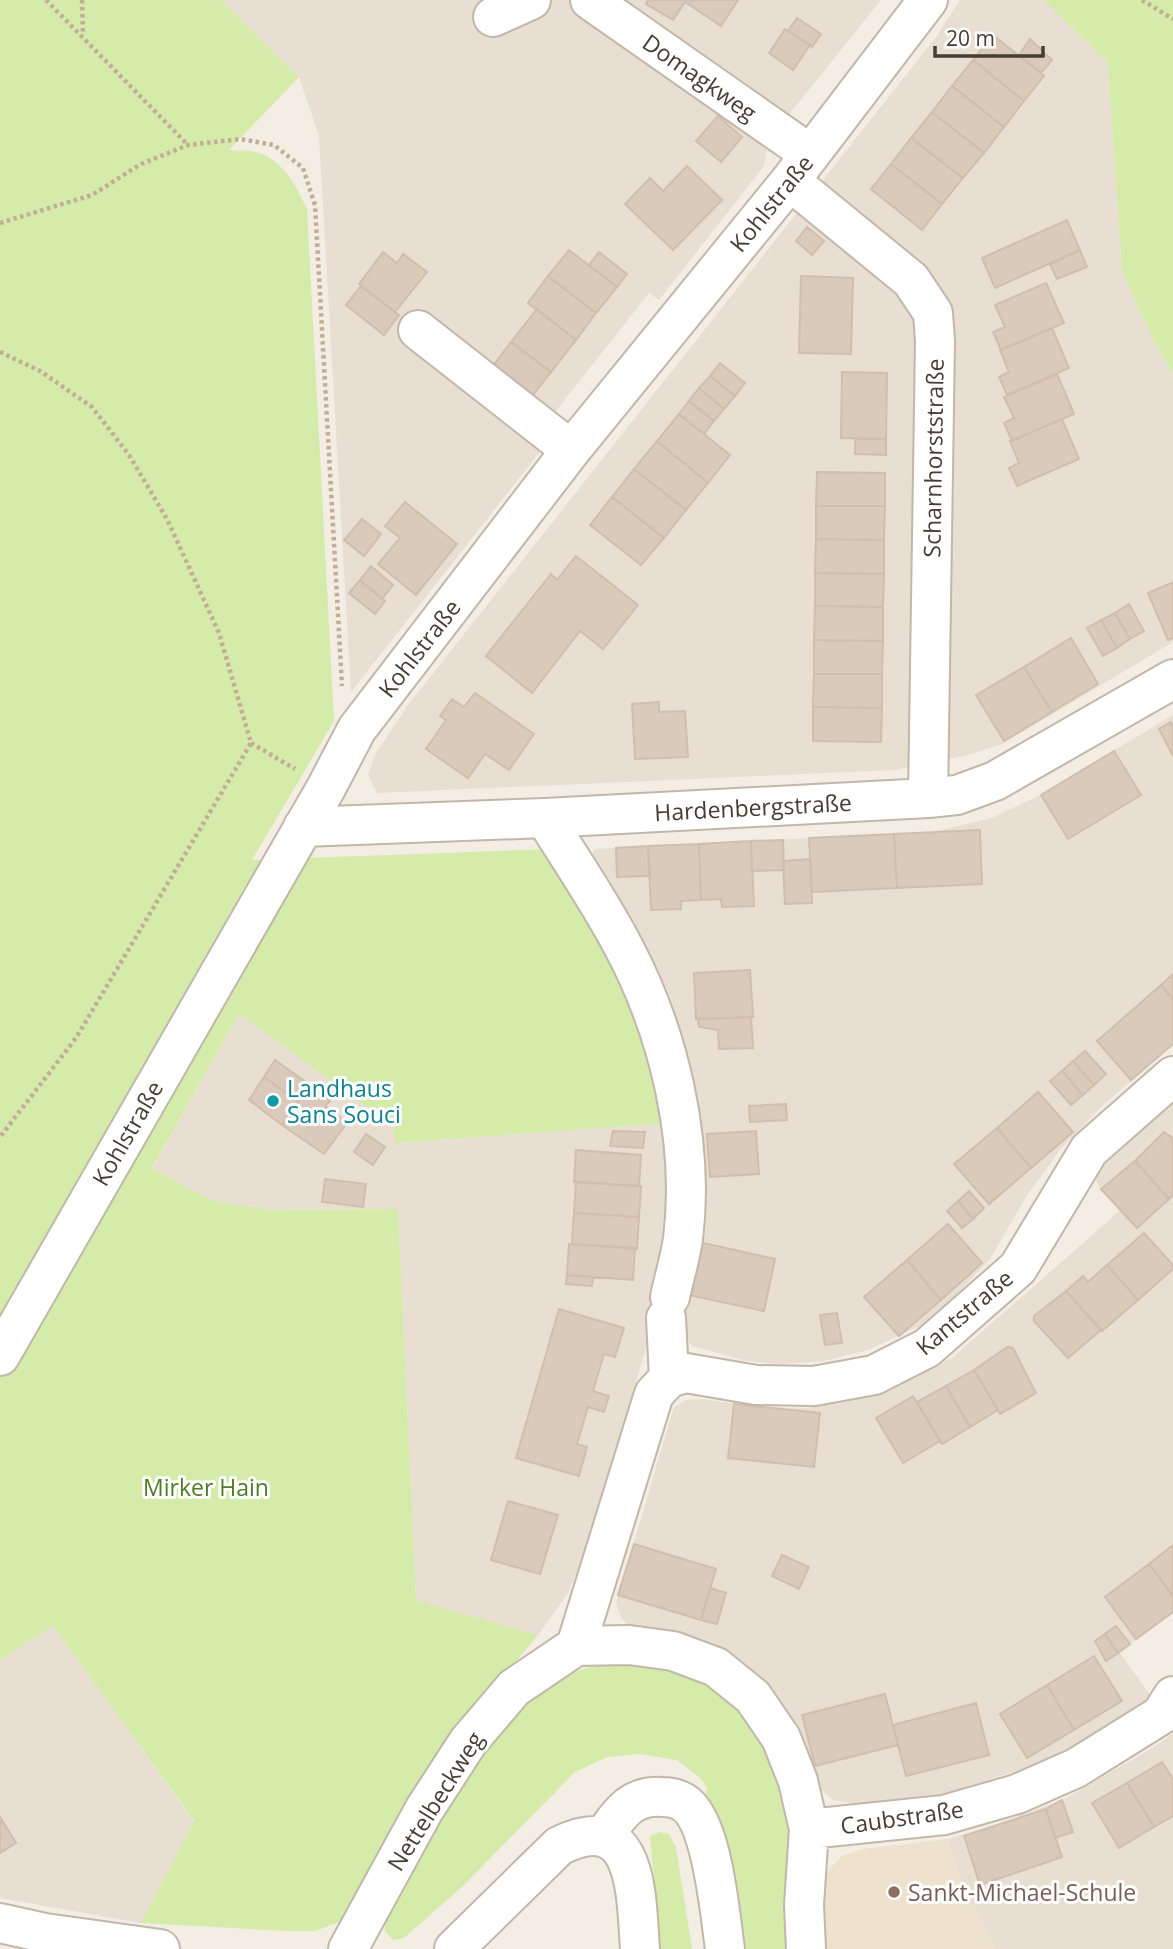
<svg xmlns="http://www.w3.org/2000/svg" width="1173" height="1949" font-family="'Open Sans',sans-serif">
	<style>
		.residential { fill: #e8ded2 }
		.education { fill: #eee1cd }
		.green { fill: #d5eba9 }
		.building { fill: #d9cabc; stroke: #d1beab; stroke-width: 2 }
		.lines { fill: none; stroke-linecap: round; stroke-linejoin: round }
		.minor-casing { stroke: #c2b7a9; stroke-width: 42 }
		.path { stroke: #c2ae96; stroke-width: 4.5; stroke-dasharray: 3.5 3.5; stroke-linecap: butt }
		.minor { stroke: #fff; stroke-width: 38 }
		.culture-dot { fill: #0f9aa8; stroke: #fff; stroke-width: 2.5 }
		.education-dot { fill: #8d6e63; stroke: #fff; stroke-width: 2.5 }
		.labels { text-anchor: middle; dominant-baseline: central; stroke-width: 6; stroke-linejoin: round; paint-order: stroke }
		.street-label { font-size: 23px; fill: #463d33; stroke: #fff }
		.culture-label { font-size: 23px; fill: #0d838f; stroke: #fff; text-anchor: start }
		.park-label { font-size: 23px; fill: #4e7c23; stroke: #fff }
		.education-label { font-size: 23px; fill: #785e54; stroke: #fff; text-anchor: start }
	</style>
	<rect width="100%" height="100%" fill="#f3ede4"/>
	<path class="residential" d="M222 0H881L782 123 767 147 764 166 659 300 649 293 536 436 546 444 351 692 319 136 299 77Z
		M960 0H1043L1108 63 1122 271 1154 342 1173 373V642L1002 744 968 755 894 770 377 793 368 775 376 753 408 705 936 37Z
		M1173 715V1044L1100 1108 1060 1150 1026 1197 990 1259 957 1294 922 1325 868 1350 824 1361 781 1364 747 1361 692 1346 676 1324 697 1108 694 1078 670 996 633 927 589 866 594 849 933 832 992 818 1036 797Z
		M239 1014 395 1126 396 1143 670 1123 678 1183 661 1297 586 1550 568 1593 538 1635 416 1600 398 1209 271 1210 210 1200 152 1169Z
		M1173 1101V1612L1119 1652 1151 1696 1102 1729 1056 1755 1013 1772 950 1792 910 1800 866 1805 833 1800 638 1629 628 1626 621 1617 616 1603 674 1407 686 1400 701 1399 757 1407 807 1408 850 1401 896 1387 952 1358 1122 1209 1101 1189 1095 1179 1097 1172Z
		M53 1626 194 1822 141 1923 0 1898V1660Z
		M1173 1733V1949H995L965 1890 948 1839 991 1826 1065 1799 1154 1747Z"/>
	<path class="education" d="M948 1839 965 1890 995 1949H824L821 1894 826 1873 842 1856 863 1849Z"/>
	<path class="green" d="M0 0H222L299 77 229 150C236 151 244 150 251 151 281 156 295 184 307 209L334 721 252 860 548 849 615 952 670 1123 395 1143 394 1126 239 1014 152 1168 210 1200 271 1210 398 1209 416 1600 538 1635 457 1732 347 1919 315 1931H287L141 1923 194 1821 53 1626 0 1660Z
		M1043 0H1173V373L1154 342 1122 271 1108 63Z
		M626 1662H658L715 1682 765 1735 788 1808 795 1949H742L719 1817 706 1794 707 1787 698 1776 677 1760 639 1754 607 1757 575 1772 463 1886 404 1938 393 1940 385 1931V1920L447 1811 493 1739 489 1734 551 1681 590 1667Z
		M660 1832 669 1834 676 1847 692 1949H660L650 1836Z"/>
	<path class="building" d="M648 0H738L721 26 685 2 673 20 646 4Z
		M797 18 821 34 812 47 788 31Z
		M785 29 810 45 793 70 769 53Z
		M993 35 1044 76 1024 101 973 60Z
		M1030 39 1052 60 1041 73 1019 55Z
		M973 60 1024 101 1004 127 952 86Z
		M952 86 1004 127 984 153 932 112Z
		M932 112 984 153 963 178 911 138Z
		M718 116 742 137 721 162 696 141Z
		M911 138 963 178 942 204 891 164Z
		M891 164 942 204 922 230 871 189Z
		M687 166 722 200 673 250 625 204 650 178 663 191Z
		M1067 220 1080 250 995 288 982 258Z
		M807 227 824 241 812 255 796 241Z
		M569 250 617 287 596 313 548 276Z
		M1080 250 1087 267 1057 279 1050 264Z
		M383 252 397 263 403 254 427 272 395 312 359 284Z
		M599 252 627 274 617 287 589 265Z
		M548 276 596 313 576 340 528 303Z
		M801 276 853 278 851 354 799 353Z
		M1046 283 1064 323 1001 350 993 332 1005 327 995 305Z
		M361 286 399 315 384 335 346 305Z
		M537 309 576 340 551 372 511 342Z
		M1052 328 1069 368 1007 395 999 377 1009 372 1000 350Z
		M511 342 551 372 525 405 486 375Z
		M720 363 745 383 735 396 710 376Z
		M842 372 887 373 886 439 841 438Z
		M1057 374 1074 414 1012 441 1004 423 1014 418 1004 397Z
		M710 376 735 396 724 409 699 388Z
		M699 388 724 409 714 421 689 401Z
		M689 401 714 421 704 434 679 414Z
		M679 414 730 455 708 483 657 441Z
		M1062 419 1079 459 1017 486 1009 468 1019 463 1010 441Z
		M855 439H886V455L855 454Z
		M657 441 708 483 686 510 634 469Z
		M634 469 686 510 664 538 612 497Z
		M817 472 885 473V506H816Z
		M612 497 664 538 641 565 590 525Z
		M405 502 457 544 416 595 378 564 400 538 385 526Z
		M816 506H885L884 540 816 539Z
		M362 519 381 534 364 556 344 540Z
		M816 539 884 540V574L815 573Z
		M576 556 638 605 603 649 580 631 532 693 486 656 551 574 557 580Z
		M371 566 393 585 382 599 360 580Z
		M815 573 884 574 883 607 815 606Z
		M360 580 385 601 375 614 349 593Z
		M1173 582V638L1168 640 1148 593Z
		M1129 604 1144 631 1130 639 1115 613Z
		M815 606 883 607V641L814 640Z
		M1115 613 1130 639 1117 648 1101 620Z
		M1101 620 1117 648 1103 656 1087 628Z
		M1071 638 1098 684 1052 712 1024 667Z
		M814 640 883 641 882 674H814Z
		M1024 667 1052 712 1004 741 976 695Z
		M814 674H882V708L813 707Z
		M475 693 534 734 509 770 485 754 468 778 426 749 446 720 440 716 452 699 464 707Z
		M659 702V712L685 711 688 757 635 759 632 704Z
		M813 707 882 708 881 742 813 741Z
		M1171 722 1173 727V756L1159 729Z
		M1114 751 1141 795 1068 839 1041 795Z
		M980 830 982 884 897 888 894 834Z
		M894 834 897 888 812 892 809 838Z
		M783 840 784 870 752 871 751 841Z
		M751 841 754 906 722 907 721 899 701 900 699 844Z
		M699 844 701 900 681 901V909L651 910 648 846Z
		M648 846 650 876 617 877 616 848Z
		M810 859 812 903 785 904 783 861Z
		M750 970 753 1017 696 1019 694 973Z
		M1173 974V999L1161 985Z
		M1161 985 1173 999V1044L1131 1080 1097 1041Z
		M751 1017 753 1048 719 1049 718 1030 699 1027 698 1019Z
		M1085 1051 1106 1074 1094 1085 1073 1061Z
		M275 1060 310 1085 298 1101 264 1077Z
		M1073 1061 1094 1085 1083 1095 1062 1071Z
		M1062 1071 1083 1095 1071 1105 1050 1081Z
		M264 1077 298 1101 282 1125 249 1100Z
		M309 1086 330 1101 325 1106 347 1123 324 1154 282 1125Z
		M1038 1092 1073 1132 1031 1168 997 1128Z
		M786 1104 787 1120 750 1122 749 1106Z
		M997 1128 1031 1168 989 1204 954 1164Z
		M613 1131 645 1132 643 1148 610 1146Z
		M756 1131 759 1174 710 1177 707 1134Z
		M1164 1132 1173 1138V1195L1169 1199 1135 1161Z
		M366 1134 385 1147 373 1165 354 1152Z
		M576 1150 641 1155 639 1186 574 1182Z
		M1135 1161 1169 1199 1137 1228 1101 1189Z
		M325 1179 366 1184 363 1207 322 1202Z
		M576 1182 641 1186 639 1217 574 1213Z
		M969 1191 984 1208 973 1219 958 1201Z
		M958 1201 973 1219 962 1228 947 1211Z
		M574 1213 639 1217 637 1249 572 1244Z
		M948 1224 982 1263 941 1300 907 1260Z
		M1144 1233 1173 1265V1269L1138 1300 1107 1265Z
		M690 1240 775 1259 764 1311 679 1293Z
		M569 1244 635 1248 633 1280 567 1275Z
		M907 1260 941 1300 899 1336 864 1297Z
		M1107 1265 1138 1300 1102 1331 1066 1291 1083 1276 1088 1282Z
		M567 1275 593 1277 592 1286 566 1284Z
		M1066 1291 1101 1330 1068 1358 1034 1321V1316Z
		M559 1309 624 1328 615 1357 604 1354 593 1391 609 1396 604 1412 588 1407 577 1444 587 1447 579 1476 516 1458Z
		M837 1313 842 1343 825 1345 820 1315Z
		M1007 1347 1013 1348 1036 1393 1000 1414 974 1370Z
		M974 1370 998 1410 970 1427 946 1386Z
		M946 1386 970 1427 942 1444 917 1402Z
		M913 1396 940 1441 903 1463 876 1418Z
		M734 1404 820 1413 814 1467 728 1458Z
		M508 1501 558 1515 540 1574 491 1560Z
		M634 1544 716 1569 701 1620 618 1595Z
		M1173 1545V1596L1149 1564Z
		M782 1555 809 1567 799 1589 772 1576Z
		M1149 1564 1173 1596V1612L1136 1639 1105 1597Z
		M710 1588 726 1593 717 1624 701 1620Z
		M1116 1626 1130 1644 1118 1653 1105 1634Z
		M1105 1634 1118 1653 1106 1661 1095 1641Z
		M1094 1656 1122 1701 1074 1730 1047 1685Z
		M1047 1685 1074 1730 1027 1758 1000 1714Z
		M885 1694 898 1745 815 1766 802 1715Z
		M976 1703 989 1755 906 1776 893 1725Z
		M1162 1762 1173 1779V1816L1154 1827 1127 1783Z
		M1127 1783 1154 1827 1119 1848 1092 1803Z
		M1062 1800 1073 1832 1055 1838 1046 1809Z
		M1046 1809 1062 1857 980 1885 964 1836Z
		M0 1817 16 1843 0 1853Z"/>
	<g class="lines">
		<defs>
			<path id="minor" d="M590 0 810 154
				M493 17 531 0
				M790 181 911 280 933 313 935 341 928 798
				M418 330 571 450
				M545 818C571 860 600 902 623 946 669 1032 695 1142 683 1239 680 1259 674 1278 670 1297
				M303 827 545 818 928 798 957 795 995 781 1173 679
				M0 1356 326 788 357 729 571 450 790 181 928 0
				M669 1378 686 1373 756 1385 814 1386 874 1375 927 1348 1018 1268 1089 1150 1173 1076
				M576 1646 654 1394 669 1378 666 1318
				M809 1829 944 1815 1017 1794 1076 1768 1161 1715 1173 1696
				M604 1836C620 1813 631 1795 662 1797 669 1797 678 1799 683 1802 713 1820 720 1916 725 1949
				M0 1923 45 1933 160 1949
				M348 1949 424 1810 468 1742 514 1688 576 1646 629 1645 673 1651 716 1667 753 1697 781 1738 798 1781 809 1829 804 1905 806 1949
				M454 1949 559 1846C639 1806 636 1896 640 1949"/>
		</defs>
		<use href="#minor" class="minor-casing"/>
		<path class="path" d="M46 0 188 145
			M82 0 83 34
			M1142 0 1173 19
			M0 223 92 195 141 164 188 145 240 139 274 145 303 168 315 205 342 686
			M0 352 40 371 92 407 129 455 167 519 219 633 251 743 76 1038 0 1137
			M251 743 295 769"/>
		<use href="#minor" class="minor"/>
	</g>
	<circle class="culture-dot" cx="273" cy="1101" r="7"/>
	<circle class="education-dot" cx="894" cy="1892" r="7"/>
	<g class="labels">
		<g class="street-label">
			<text transform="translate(700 77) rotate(35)">Domagkweg</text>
			<text transform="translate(771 203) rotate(-51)">Kohlstraße</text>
			<text transform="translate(933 458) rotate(-89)">Scharnhorststraße</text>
			<text transform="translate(419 648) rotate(-52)">Kohlstraße</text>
			<text transform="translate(753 807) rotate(-3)">Hardenbergstraße</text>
			<text transform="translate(127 1133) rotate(-60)">Kohlstraße</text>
			<text transform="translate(964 1312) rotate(-40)">Kantstraße</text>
			<text transform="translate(435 1801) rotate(-58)">Nettelbeckweg</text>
			<text transform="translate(902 1817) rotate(-8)">Caubstraße</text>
		</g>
		<g class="culture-label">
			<text x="287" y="1088">Landhaus<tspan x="287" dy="26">Sans Souci</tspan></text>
		</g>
		<g class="park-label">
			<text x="206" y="1487">Mirker Hain</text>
		</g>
		<g class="education-label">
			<text x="908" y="1892">Sankt-Michael-Schule</text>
		</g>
	</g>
	<path d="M935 46v10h108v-10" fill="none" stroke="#463d33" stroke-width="3.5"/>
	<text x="946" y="46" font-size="21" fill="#463d33" stroke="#ffffff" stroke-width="5" paint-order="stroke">20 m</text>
</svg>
